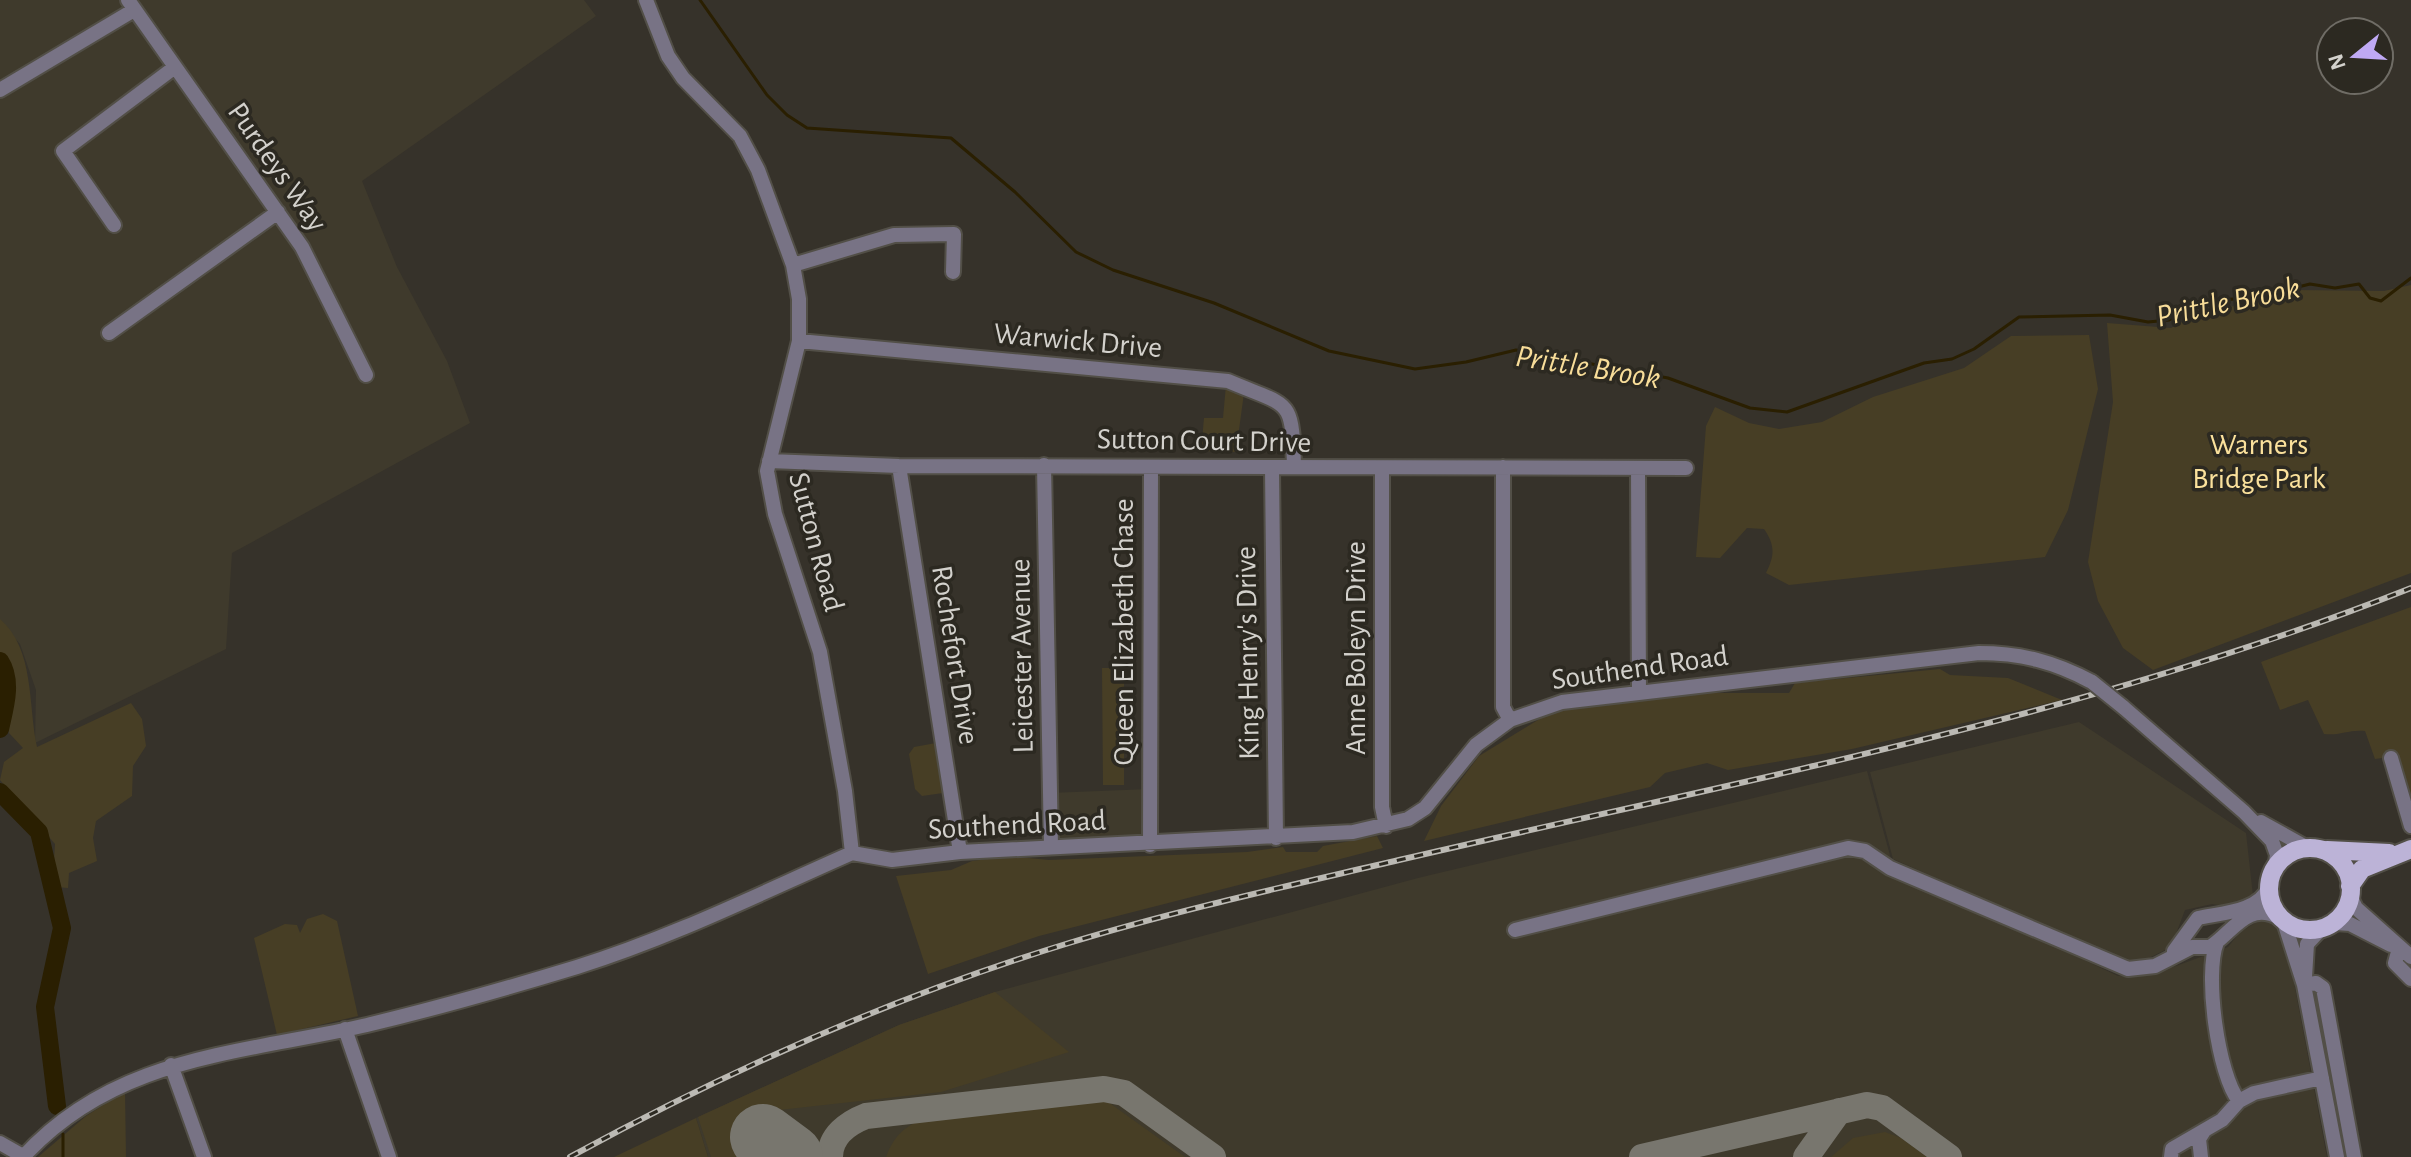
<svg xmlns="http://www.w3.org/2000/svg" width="2411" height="1157" font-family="'Alegreya Sans',sans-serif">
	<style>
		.built { fill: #3f3a2c }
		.green { fill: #473e25 }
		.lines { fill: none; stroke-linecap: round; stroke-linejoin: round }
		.stream { stroke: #2a1f01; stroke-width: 3 }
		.river { stroke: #2a1f01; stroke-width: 18 }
		.taxiway { stroke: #78766e; stroke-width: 26 }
		.runway { stroke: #78766e; stroke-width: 66 }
		.minor-casing { stroke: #524f47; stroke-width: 18 }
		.major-casing { stroke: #524f47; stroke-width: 22 }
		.minor { stroke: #787385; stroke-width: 14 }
		.major { stroke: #bcb3d7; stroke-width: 18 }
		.rail-casing { stroke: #bbb9b3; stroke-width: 6 }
		.rail { stroke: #2c2921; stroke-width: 3; stroke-dasharray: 9; stroke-linecap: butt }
		.minor-bridge-casing { stroke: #524f47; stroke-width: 18; stroke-linecap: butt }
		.minor-bridge { stroke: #787385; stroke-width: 14 }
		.labels { text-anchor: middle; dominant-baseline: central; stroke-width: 7; stroke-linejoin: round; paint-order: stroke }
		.street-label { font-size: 30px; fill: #d3d1cc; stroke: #2c2921 }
		.park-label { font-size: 30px; fill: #fbe19c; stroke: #2c2921 }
		.water-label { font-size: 32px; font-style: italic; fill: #f8dd99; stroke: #2c2921 }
	</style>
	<rect width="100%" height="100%" fill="#36322a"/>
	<path class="built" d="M0 0H584L596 16 362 181 397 267 447 361 470 423 232 553 226 649 35 743 36 690 20 644 0 622Z
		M2079 722 2246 833 2253 896 2231 907 2212 904 2185 910 2171 947 2141 962 2124 961 1893 859 1870 772Z
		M1867 771 1894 870 2118 976 2176 966 2228 947 2240 932 2260 920 2273 921 2284 935 2289 956 2327 1157H708L696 1118 899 1025 995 992 1418 878Z
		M1150 789V845L1051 847 1050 793Z"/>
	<path class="green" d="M2411 285V573L2153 670 2123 648 2098 601 2088 562 2113 402 2107 323 2171 328 2204 310 2243 305 2294 290 2384 291Z
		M2089 335 2098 389 2068 510 2045 557 1789 585 1766 573C1775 555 1775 545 1764 529L1747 528 1720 558 1696 557 1706 426 1715 407 1749 423 1779 429 1822 422 1873 397 1964 368 2011 336Z
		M1226 385 1244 393 1236 452 1201 451 1204 418H1223Z
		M2411 607V799L2398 756 2375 759 2365 731C2350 729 2339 736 2324 734L2308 700 2280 710 2261 662Z
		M0 619C35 649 28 706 37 747L131 703 142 719 146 746 133 766 132 796 96 821 93 838 97 861 69 873 68 888 56 887 53 877 55 844 0 780 4 762 23 748 9 733 10 681 0 656Z
		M1102 668H1124V785H1103Z
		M1940 669 1950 675 2008 678 2062 700 1852 749 1728 770 1707 763 1665 773 1650 787 1424 841 1441 806 1479 756 1551 712 1682 693H1789L1795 683Z
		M936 743 943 793 922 796 915 789 909 754 914 747Z
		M1377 836 1383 848 1039 936 928 974 896 876 951 870 972 861 1009 856 1049 860 1247 852 1283 847 1286 852H1317L1323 846Z
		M323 914 337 921 358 1016 277 1035 254 938 285 924 297 925 300 933 307 919Z
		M995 992 1069 1052 941 1092 779 1110 747 1153 750 1157H711L698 1117 899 1025Z
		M125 1091 126 1157H38L86 1116Z
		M1101 1097 1185 1157H886C894 1136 905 1125 927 1118Z
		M696 1118 708 1157H614Z
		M1885 1132 1901 1138 1927 1157H1831L1853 1138Z"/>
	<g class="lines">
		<path class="stream" d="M700 0 767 95 787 115 807 128 951 138 1015 192 1076 252 1113 270 1214 303 1329 351 1415 369 1466 362 1516 350 1668 378 1750 408 1787 412 1924 363 1952 359 1974 349 2019 317 2110 315 2148 322 2169 320 2197 302 2258 297 2310 284 2335 288 2359 284 2370 298 2381 301 2411 278
			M57 1106 59 1115
			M63 1134V1157"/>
		<path class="river" d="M0 661C13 681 5 707 0 729
			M0 792 39 832 62 928 45 1007 57 1106"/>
		<path class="taxiway" d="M830 1157C830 1136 848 1123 866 1116L1104 1089 1124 1093 1213 1157
			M1642 1157 1867 1105 1882 1108 1949 1157
			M1806 1157 1839 1111"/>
		<path class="runway" d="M763 1137 790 1157"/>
		<defs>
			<path id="minor" d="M128 0 302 247 366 375
				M646 0 668 56 683 78 740 136 758 170 793 265 799 299V341L767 471 775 514 820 652 845 791 852 853
				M0 90 134 10
				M114 225 63 151 175 67
				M793 265 894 235 954 234 953 272
				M109 333 278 212
				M799 341 1228 381C1291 408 1292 396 1294 467
				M769 461 899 466 1686 468
				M1044 465 1051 847
				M899 466 960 852
				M1503 467V707L1510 720
				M1272 468 1276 838
				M1638 468 1639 691
				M1382 469V807L1386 826
				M2123 707 2244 812 2272 841 2277 855 2275 869
				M2391 758 2411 826
				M2261 822 2306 847
				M1150 845 1151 467
				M852 853 892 860 960 852 1353 832 1408 819 1425 808 1476 745 1510 720 1562 702 1979 653C2021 653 2055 662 2092 682
				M2350 896 2356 908 2411 957
				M2284 922 2304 985 2337 1157
				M2336 923 2350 924 2391 945
				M1515 930 1848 848 1865 851 1890 868 2128 969 2155 966 2192 947H2210C2232 933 2248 900 2279 918
				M2217 942C2204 974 2218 1075 2239 1101
				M2399 948 2395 963 2411 979
				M2174 951 2198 918C2220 913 2259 912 2269 887
				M2305 977 2307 944 2321 929
				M2304 985 2316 983 2323 988 2354 1157
				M345 1029 389 1157
				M171 1065 204 1157
				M0 1143 23 1156
				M23 1157C116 1055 242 1054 367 1025 438 1008 508 988 577 967 673 937 761 893 852 853
				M2171 1157 2172 1149 2222 1120 2239 1101 2254 1093 2322 1078
				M2201 1157 2199 1139 2204 1131"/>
			<path id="major" d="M2269 889a41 41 0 1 1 82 0a41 41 0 1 1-82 0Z
				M2327 850 2389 853
				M2350 886 2362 869 2411 849"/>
		</defs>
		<use href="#minor" class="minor-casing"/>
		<use href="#major" class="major-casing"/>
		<use href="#minor" class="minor"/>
		<use href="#major" class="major"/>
		<defs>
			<path id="rail" d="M570 1157C729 1070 895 996 1069 943 1177 910 1288 886 1399 860 1738 781 2086 717 2411 588"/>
		</defs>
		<use href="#rail" class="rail-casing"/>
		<use href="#rail" class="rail"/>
		<defs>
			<path id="minor-bridge" d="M2092 682 2123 707"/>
		</defs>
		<use href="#minor-bridge" class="minor-bridge-casing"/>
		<use href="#minor-bridge" class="minor-bridge"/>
	</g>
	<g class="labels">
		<g class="street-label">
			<text transform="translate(277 167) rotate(55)">Purdeys Way</text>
			<text transform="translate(1078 341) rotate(5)">Warwick Drive</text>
			<text transform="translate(1204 441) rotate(1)">Sutton Court Drive</text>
			<text transform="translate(816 542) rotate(75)">Sutton Road</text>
			<text transform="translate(1124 632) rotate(-90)">Queen Elizabeth Chase</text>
			<text transform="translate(1356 648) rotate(-90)">Anne Boleyn Drive</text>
			<text transform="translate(1248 653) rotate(-91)">King Henry's Drive</text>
			<text transform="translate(955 655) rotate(81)">Rochefort Drive</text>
			<text transform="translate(1022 656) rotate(-91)">Leicester Avenue</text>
			<text transform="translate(1640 668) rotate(-8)">Southend Road</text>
			<text transform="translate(1017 825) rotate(-3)">Southend Road</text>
		</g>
		<g class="park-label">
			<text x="2259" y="445">Warners<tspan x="2259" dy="34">Bridge Park</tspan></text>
		</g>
		<g class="water-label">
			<text transform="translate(2228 302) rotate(-12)">Prittle Brook</text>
			<text transform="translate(1588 367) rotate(9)">Prittle Brook</text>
		</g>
	</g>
	<g transform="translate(2355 56) rotate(252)"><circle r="38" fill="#2c2921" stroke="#6f6c65" stroke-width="2"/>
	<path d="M0-6L14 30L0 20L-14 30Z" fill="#bfa9f4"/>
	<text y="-12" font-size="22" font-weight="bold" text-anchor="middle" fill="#d3d1cc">N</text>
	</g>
</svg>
